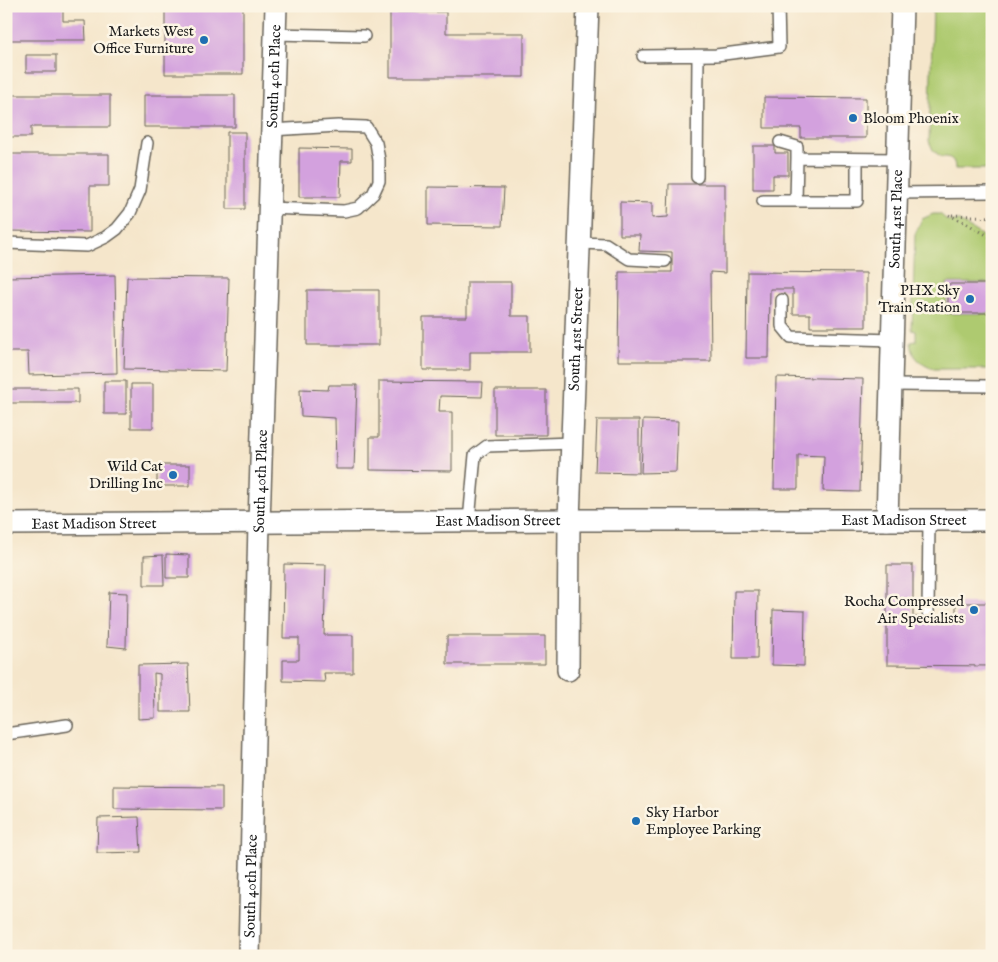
<svg xmlns="http://www.w3.org/2000/svg" width="998" height="962" font-family="'IM FELL English',serif">
	<style>
		.green { fill: #aeca70; stroke: #657346 }
		.building { fill: #d3a1de }
		.lines { fill: none; stroke-linecap: round; stroke-linejoin: round }
		.service-casing { stroke: #686359; stroke-width: 14 }
		.minor-casing { stroke: #686359; stroke-width: 24 }
		.path { stroke: #686359; stroke-width: 3; stroke-dasharray: 1 4; stroke-linecap: butt }
		.service { stroke: #fff; stroke-width: 11 }
		.minor { stroke: #fff; stroke-width: 21 }
		.poi-dot { fill: #1f6fb2; stroke: #fcf5e5; stroke-width: 2 }
		.labels { text-anchor: middle; dominant-baseline: central; stroke-width: 5; stroke-linejoin: round; paint-order: stroke }
		.poi-label { font-size: 15px; fill: #1c1c1c; stroke: #fcf5e5; text-anchor: end }
		.street-label { font-size: 15px; fill: #1c1c1c; stroke: #fcf5e5 }
	</style>
	<rect width="100%" height="100%" fill="#fcf5e5"/>
	<filter id="ink" filterUnits="userSpaceOnUse"><feTurbulence type="fractalNoise" baseFrequency=".02" numOctaves="2"/><feDisplacementMap in="SourceGraphic" scale="10" xChannelSelector="R" yChannelSelector="G"/><feConvolveMatrix kernelMatrix="1 2 1 2 8 2 1 2 1" color-interpolation-filters="sRGB"/></filter>
	<filter id="wash" filterUnits="userSpaceOnUse"><feTurbulence type="fractalNoise" baseFrequency=".0096" numOctaves="4" result="noise"/><feDisplacementMap in="SourceGraphic" scale="20" xChannelSelector="R" yChannelSelector="G"/><feGaussianBlur stdDeviation="1.12" result="paint"/><feColorMatrix in="noise" values="0 0 0 0 0 0 0 0 0 0 0 0 0 0 0 0 0 1.4 0 .05"/><feComposite in="paint" operator="in"/></filter>
	<g filter="url(#wash)">
		<rect width="100%" height="100%" fill="#f5e6cb"/>
		<path class="green" d="M933 6H992V169H955C955 160 951 156 941 157L933 150 929 141Z
			M933 214H940L948 221H959L992 242V283H947L946 313H992V369H934C920 365 912 356 911 342L916 341V331L912 330 915 234 922 219Z"/>
		<g id="blocks">
			<path class="building" d="M6 6H63V21H85L86 40H6Z
				M165 6H243V74H165Z
				M390 12H446V33H524V77H390Z
				M26 55H56V72H26Z
				M6 95H110V127H31V137H6Z
				M144 95H235V127H144Z
				M764 97 866 98V138H801V128H764Z
				M227 132H245V209H227Z
				M753 146H775V153H788V175H773V189H753Z
				M299 148 352 149V161H341L340 197H299Z
				M6 154H109V186H90V232L6 231Z
				M669 184H725V273L710 272 711 361H618L619 272H672V252L639 251 640 235H620V202L652 203V218L668 217Z
				M428 187 504 188 502 226 428 225Z
				M747 272 866 273V327H810V314H793V289H770L769 358H746Z
				M115 275 117 373 29 375 28 352H6V277Z
				M127 277 229 278 226 371 124 369Z
				M467 282H511V316H530V352H470V370H423V317H467Z
				M948 284H992V313H948Z
				M307 290H379V345H307Z
				M776 377 863 379 860 492 823 491 824 456 798 455V489H774Z
				M104 381H126V414H104Z
				M379 381 483 382 482 397 440 396 439 412H452V471L370 470V437H379Z
				M131 384H153V428H131Z
				M329 385H357L354 469H336L335 418 301 416 300 389 328 390Z
				M6 389H78V403H6Z
				M495 390H546V435H495Z
				M597 420H639V473L595 472Z
				M643 420 678 421 676 472 641 473Z
				M157 465H190V486H157Z
				M166 554 189 555V578H166Z
				M163 555 164 585H144V556Z
				M284 564 326 565 324 635H353V673H324L325 682 283 681V660H299V638H283Z
				M887 565H913V617L956 618V603H992V666L887 665Z
				M734 591H758L757 659H733Z
				M109 592 127 593 126 648 107 646Z
				M773 610 805 611 804 666 772 665Z
				M447 636H545V664H447Z
				M188 664 190 712H160V674L154 673 155 718 138 719V665Z
				M114 786 222 787V810L114 809Z
				M139 817 141 852 97 853 98 818Z"/>
		</g>
	</g>
	<g filter="url(#ink)">
		<use href="#blocks" fill-opacity="0" stroke="#686359" stroke-width="1"/>
		<g class="lines">
			<defs>
				<path id="service" d="M274 34 364 36
					M643 56 716 55 779 47 778 6
					M780 142 797 147V158
					M857 159V201H796L797 158 898 159
					M697 177 698 56
					M896 193 992 192
					M763 201H796
					M269 208 344 211 358 208 373 194 379 181V160L376 143 366 127 338 126 271 130
					M6 243 87 246 106 237 117 229 130 213 140 190 147 143
					M580 243 606 244 629 259 665 261
					M782 300V326L791 337 893 340
					M892 385 992 386
					M469 521 475 455 487 446 572 443
					M928 613 929 520
					M6 734 67 725"/>
				<g id="minor">
					<path id="s1" d="M887 520 902 6"/>
					<path id="s2" d="M6 524 569 520H992"/>
					<path id="s3" d="M568 670 569 520 588 6"/>
					<path id="s4" d="M249 956 259 523 276 6"/>
				</g>
			</defs>
			<use href="#service" class="service-casing"/>
			<use href="#minor" class="minor-casing"/>
			<path class="path" d="M949 215 964 222 992 238
				M952 215 992 217"/>
			<use href="#service" class="service"/>
			<use href="#minor" class="minor"/>
		</g>
	</g>
	<g class="poi-dot">
		<circle cx="204" cy="40" r="5"/>
		<circle cx="853" cy="118" r="5"/>
		<circle cx="970" cy="299" r="5"/>
		<circle cx="173" cy="475" r="5"/>
		<circle cx="974" cy="610" r="5"/>
		<circle cx="636" cy="821" r="5"/>
	</g>
	<g class="labels">
		<g class="poi-label">
			<text x="194" y="31">Markets West<tspan x="194" dy="17">Office Furniture</tspan></text>
			<text x="863" y="118" text-anchor="start">Bloom Phoenix</text>
			<text x="960" y="290">PHX Sky<tspan x="960" dy="17">Train Station</tspan></text>
			<text x="163" y="466">Wild Cat<tspan x="163" dy="17">Drilling Inc</tspan></text>
			<text x="964" y="601">Rocha Compressed<tspan x="964" dy="17">Air Specialists</tspan></text>
			<text x="646" y="812" text-anchor="start">Sky Harbor<tspan x="646" dy="17">Employee Parking</tspan></text>
		</g>
		<g class="street-label">
			<text stroke="none"><textPath href="#s4" startOffset="880">South 40th Place</textPath></text>
			<text stroke="none"><textPath href="#s1" startOffset="301">South 41st Place</textPath></text>
			<text stroke="none"><textPath href="#s3" startOffset="331">South 41st Street</textPath></text>
			<text stroke="none"><textPath href="#s4" startOffset="475">South 40th Place</textPath></text>
			<text stroke="none"><textPath href="#s2" startOffset="898">East Madison Street</textPath></text>
			<text stroke="none"><textPath href="#s2" startOffset="492">East Madison Street</textPath></text>
			<text stroke="none"><textPath href="#s2" startOffset="88">East Madison Street</textPath></text>
			<text stroke="none"><textPath href="#s4" startOffset="70">South 40th Place</textPath></text>
		</g>
	</g>
	<rect width="998" height="962" fill="none" stroke="#fcf5e5" stroke-width="25"/>
</svg>
